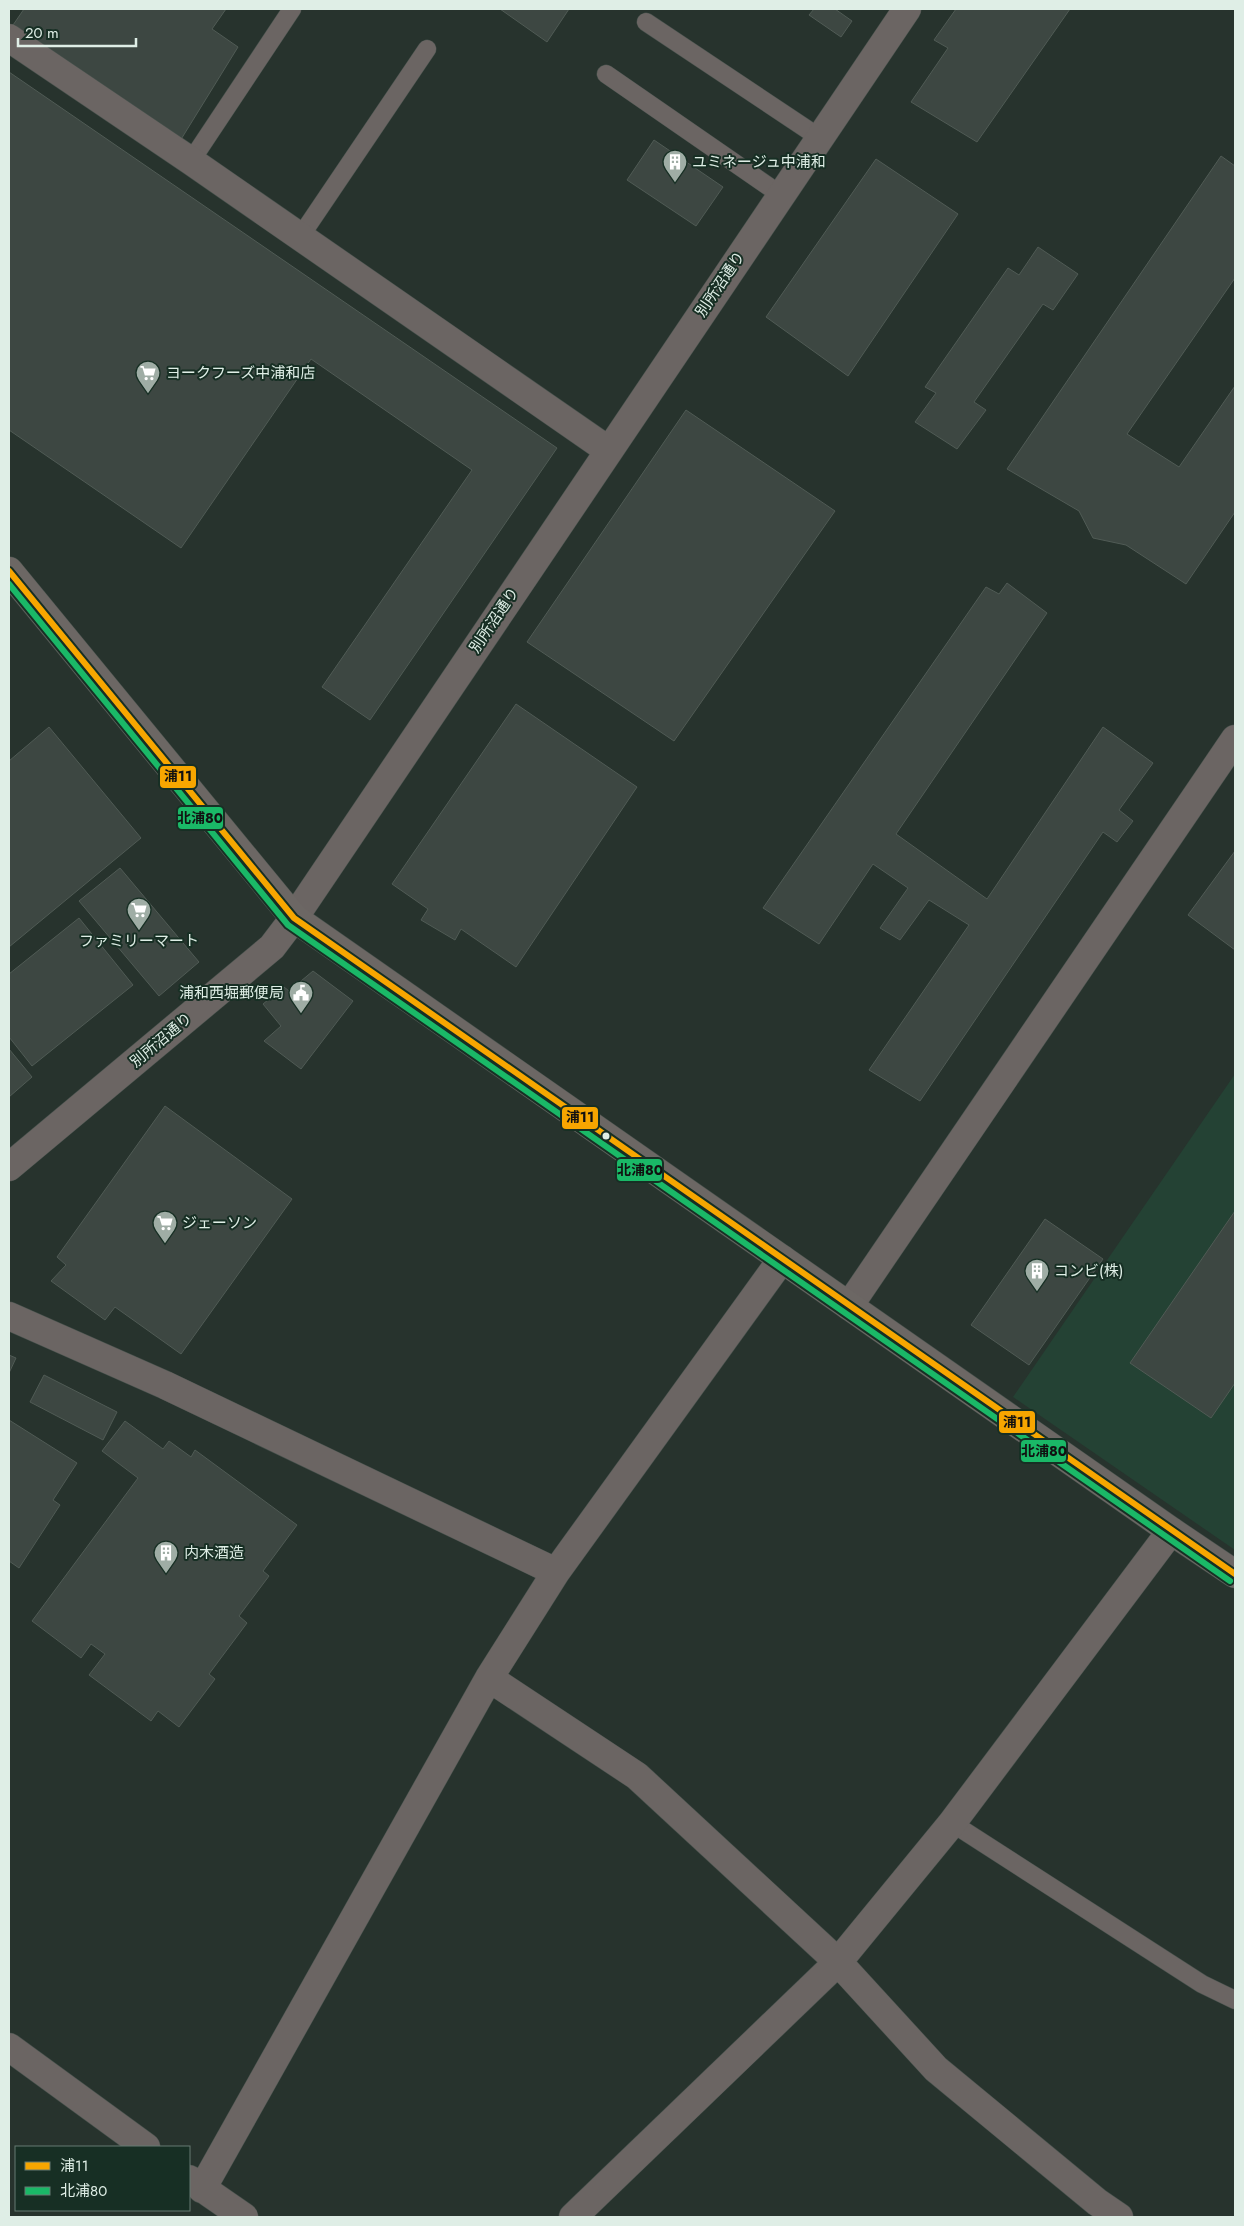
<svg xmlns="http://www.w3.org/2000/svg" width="1244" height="2226" font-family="Jost,'Noto Sans JP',sans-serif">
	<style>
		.built { fill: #244234 }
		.building { fill: #3d4742; stroke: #505b55 }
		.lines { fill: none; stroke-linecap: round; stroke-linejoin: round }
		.service-casing { stroke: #45504b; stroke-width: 19 }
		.minor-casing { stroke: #45504b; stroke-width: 29 }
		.tertiary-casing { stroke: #45504b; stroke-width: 29 }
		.secondary-casing { stroke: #45504b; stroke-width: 29 }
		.service { stroke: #6b6563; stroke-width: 18 }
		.minor { stroke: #6b6563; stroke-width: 28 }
		.tertiary { stroke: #6b6563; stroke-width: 28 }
		.secondary { stroke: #6c6764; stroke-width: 28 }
		.bus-1-casing { stroke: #172f24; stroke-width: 10 }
		.bus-2-casing { stroke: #172f24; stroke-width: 10 }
		.bus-1 { stroke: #f7a600; stroke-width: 6 }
		.bus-2 { stroke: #1ab867; stroke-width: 6 }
		.bus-dot { fill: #dfeee6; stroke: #172f24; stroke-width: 2 }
		.labels { text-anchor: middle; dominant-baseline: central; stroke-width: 4; stroke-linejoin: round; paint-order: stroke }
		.poi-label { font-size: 15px; fill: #dfeee6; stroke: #172f24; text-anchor: start }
		.street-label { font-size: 15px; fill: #dfeee6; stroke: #172f24 }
		.line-badge { stroke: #172f24; stroke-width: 2 }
		.pale-badge-label { font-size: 14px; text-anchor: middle; font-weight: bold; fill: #111 }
	</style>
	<rect width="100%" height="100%" fill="#27332d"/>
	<path class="built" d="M1235 1074V1550L1013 1397Z"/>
	<path class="building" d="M24 9H226L212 29 238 47 180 141 11 28Z
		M500 9H569L547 42Z
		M814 9H835L852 21 841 37 809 15Z
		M956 9H1070L977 142 911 102 948 48 934 40Z
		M9 72 557 448 370 720 322 687 472 470 311 359 181 548 9 430Z
		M654 140 723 187 696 226 627 180Z
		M1221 156 1235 166V278L1127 434 1179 467 1235 386V512L1186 584 1126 545 1093 538 1079 511 1007 469Z
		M876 159 958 214 848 376 766 317Z
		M1038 247 1078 274 1053 310 1043 304 974 402 986 410 957 449 915 422 936 393 925 387 1008 268 1019 275Z
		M686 410 835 511 674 741 527 642Z
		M1007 583 1047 613 896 834 987 899 1103 727 1153 763 1119 810 1133 821 1117 842 1103 832 920 1101 869 1070 969 925 929 900 900 940 880 928 908 888 873 864 819 944 763 908 986 587 999 594Z
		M516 704 637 787 516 967 461 929 455 940 421 920 428 909 392 884Z
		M49 727 141 838 9 947V761Z
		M1235 851V950L1188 915Z
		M120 868 199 962 159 996 79 901Z
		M79 918 133 985 32 1066 9 1037V974Z
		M313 971 353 1001 301 1069 264 1041 281 1026 263 1004 284 987 289 991Z
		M9 1049 32 1077 9 1097Z
		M165 1106 292 1199 181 1354 115 1307 105 1320 51 1281 66 1265 57 1257Z
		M1235 1211V1383L1211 1418 1130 1363Z
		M1045 1219 1103 1259 1029 1365 971 1325Z
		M9 1355 16 1358 9 1373Z
		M44 1375 117 1412 103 1440 30 1402Z
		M9 1420 77 1463 53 1500 60 1505 19 1568 9 1561Z
		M125 1421 163 1449 169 1441 191 1457 195 1450 297 1525 263 1571 269 1576 239 1616 247 1623 209 1674 215 1679 179 1727 158 1711 151 1721 89 1675 105 1654 91 1644 81 1658 32 1621 138 1478 102 1451Z"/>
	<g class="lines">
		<defs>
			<path id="service" d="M646 22 820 138
				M606 74 781 195
				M191 161 292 9
				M300 237 427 49
				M952 1823 1202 1984 1235 2000"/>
			<path id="minor" d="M9 38 191 161 608 450
				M294 918 907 9
				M849 1306 1235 739
				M9 1316 165 1385 556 1572
				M489 1678 637 1776 838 1962 936 2069 1097 2202 1119 2217
				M9 2047 146 2147
				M189 2179 244 2217
				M202 2189 489 1678 556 1572 782 1259
				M573 2217 838 1962 952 1823 1171 1531"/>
			<path id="tertiary" d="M9 1167 272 947 294 918"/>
			<path id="secondary" d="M9 571 294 918 1171 1531 1235 1574"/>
		</defs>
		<use href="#service" class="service-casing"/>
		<use href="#minor" class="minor-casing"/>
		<use href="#tertiary" class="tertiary-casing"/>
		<use href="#secondary" class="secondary-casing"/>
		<use href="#service" class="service"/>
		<use href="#minor" class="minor"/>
		<use href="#tertiary" class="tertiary"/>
		<use href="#secondary" class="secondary"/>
		<defs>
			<path id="bus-1" d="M9 571 294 918 1235 1574"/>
			<path id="bus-2" d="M9 584 288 925 1230 1581"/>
		</defs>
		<use href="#bus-1" class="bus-1-casing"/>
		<use href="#bus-2" class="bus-2-casing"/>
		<use href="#bus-1" class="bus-1"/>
		<use href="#bus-2" class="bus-2"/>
	</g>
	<defs>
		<symbol id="building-pin" viewBox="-11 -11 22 30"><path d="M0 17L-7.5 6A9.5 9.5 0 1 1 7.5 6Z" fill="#9fada5" stroke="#172f24"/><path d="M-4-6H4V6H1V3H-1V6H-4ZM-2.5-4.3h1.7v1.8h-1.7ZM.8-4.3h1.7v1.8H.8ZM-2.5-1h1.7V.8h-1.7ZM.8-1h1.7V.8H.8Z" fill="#fff"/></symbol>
		<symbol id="supermarket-pin" viewBox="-11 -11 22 30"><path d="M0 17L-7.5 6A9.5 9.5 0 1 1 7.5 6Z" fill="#9fada5" stroke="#172f24"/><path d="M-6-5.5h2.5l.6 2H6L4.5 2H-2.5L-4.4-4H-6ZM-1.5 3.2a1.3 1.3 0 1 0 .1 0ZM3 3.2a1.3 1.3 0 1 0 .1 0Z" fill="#fff"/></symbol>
		<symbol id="civic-pin" viewBox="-11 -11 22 30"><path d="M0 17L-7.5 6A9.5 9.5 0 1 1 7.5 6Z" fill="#9fada5" stroke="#172f24"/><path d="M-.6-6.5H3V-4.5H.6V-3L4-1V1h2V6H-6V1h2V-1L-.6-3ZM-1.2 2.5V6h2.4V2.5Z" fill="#fff"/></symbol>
	</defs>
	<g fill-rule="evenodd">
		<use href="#building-pin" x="661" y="148" width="28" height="38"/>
		<use href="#supermarket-pin" x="134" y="359" width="28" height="38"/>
		<use href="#supermarket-pin" x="125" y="896" width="28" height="38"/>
		<use href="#civic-pin" x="287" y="979" width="28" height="38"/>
		<use href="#supermarket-pin" x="151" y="1209" width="28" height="38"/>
		<use href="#building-pin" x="1023" y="1257" width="28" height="38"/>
		<use href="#building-pin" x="152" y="1539" width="28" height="38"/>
	</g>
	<circle class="bus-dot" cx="606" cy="1136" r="4.5"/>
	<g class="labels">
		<g class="poi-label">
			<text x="692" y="162">ユミネージュ中浦和</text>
			<text x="166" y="373">ヨークフーズ中浦和店</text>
			<text x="139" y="941" text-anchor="middle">ファミリーマート</text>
			<text x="284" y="993" text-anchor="end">浦和西堀郵便局</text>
			<text x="182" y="1223">ジェーソン</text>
			<text x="1054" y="1271">コンビ(株)</text>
			<text x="184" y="1553">内木酒造</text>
		</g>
		<g class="street-label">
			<text transform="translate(720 284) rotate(-56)">別所沼通り</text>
			<text transform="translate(494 620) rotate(-56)">別所沼通り</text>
			<text transform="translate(161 1040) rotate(-40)">別所沼通り</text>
		</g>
	</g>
	<g class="line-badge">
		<rect x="159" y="765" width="38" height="24" rx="5" fill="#f7a600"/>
		<rect x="177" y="806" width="47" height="24" rx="5" fill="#1ab867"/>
		<rect x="561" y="1106" width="38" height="24" rx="5" fill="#f7a600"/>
		<rect x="616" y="1158" width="47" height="24" rx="5" fill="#1ab867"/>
		<rect x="998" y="1410" width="38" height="24" rx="5" fill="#f7a600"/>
		<rect x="1020" y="1439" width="47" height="24" rx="5" fill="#1ab867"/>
	</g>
	<g class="pale-badge-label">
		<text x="178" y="781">浦11</text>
		<text x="200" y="823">北浦80</text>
		<text x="580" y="1122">浦11</text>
		<text x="640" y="1175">北浦80</text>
		<text x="1017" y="1427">浦11</text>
		<text x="1044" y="1456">北浦80</text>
	</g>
	<rect width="1244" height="2226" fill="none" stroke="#dfeee6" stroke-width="20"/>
	<rect x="15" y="2146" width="175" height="65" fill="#172f24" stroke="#677b72"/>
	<rect x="25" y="2162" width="25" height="8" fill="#f7a600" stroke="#677b72"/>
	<text x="60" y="2171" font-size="15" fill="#dfeee6">浦11</text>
	<rect x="25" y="2187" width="25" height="8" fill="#1ab867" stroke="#677b72"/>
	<text x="60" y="2196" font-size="15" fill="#dfeee6">北浦80</text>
	<path d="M18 38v8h118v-8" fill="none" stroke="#dfeee6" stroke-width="2.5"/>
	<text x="25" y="38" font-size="15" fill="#dfeee6" stroke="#172f24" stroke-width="4" paint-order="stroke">20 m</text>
</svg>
